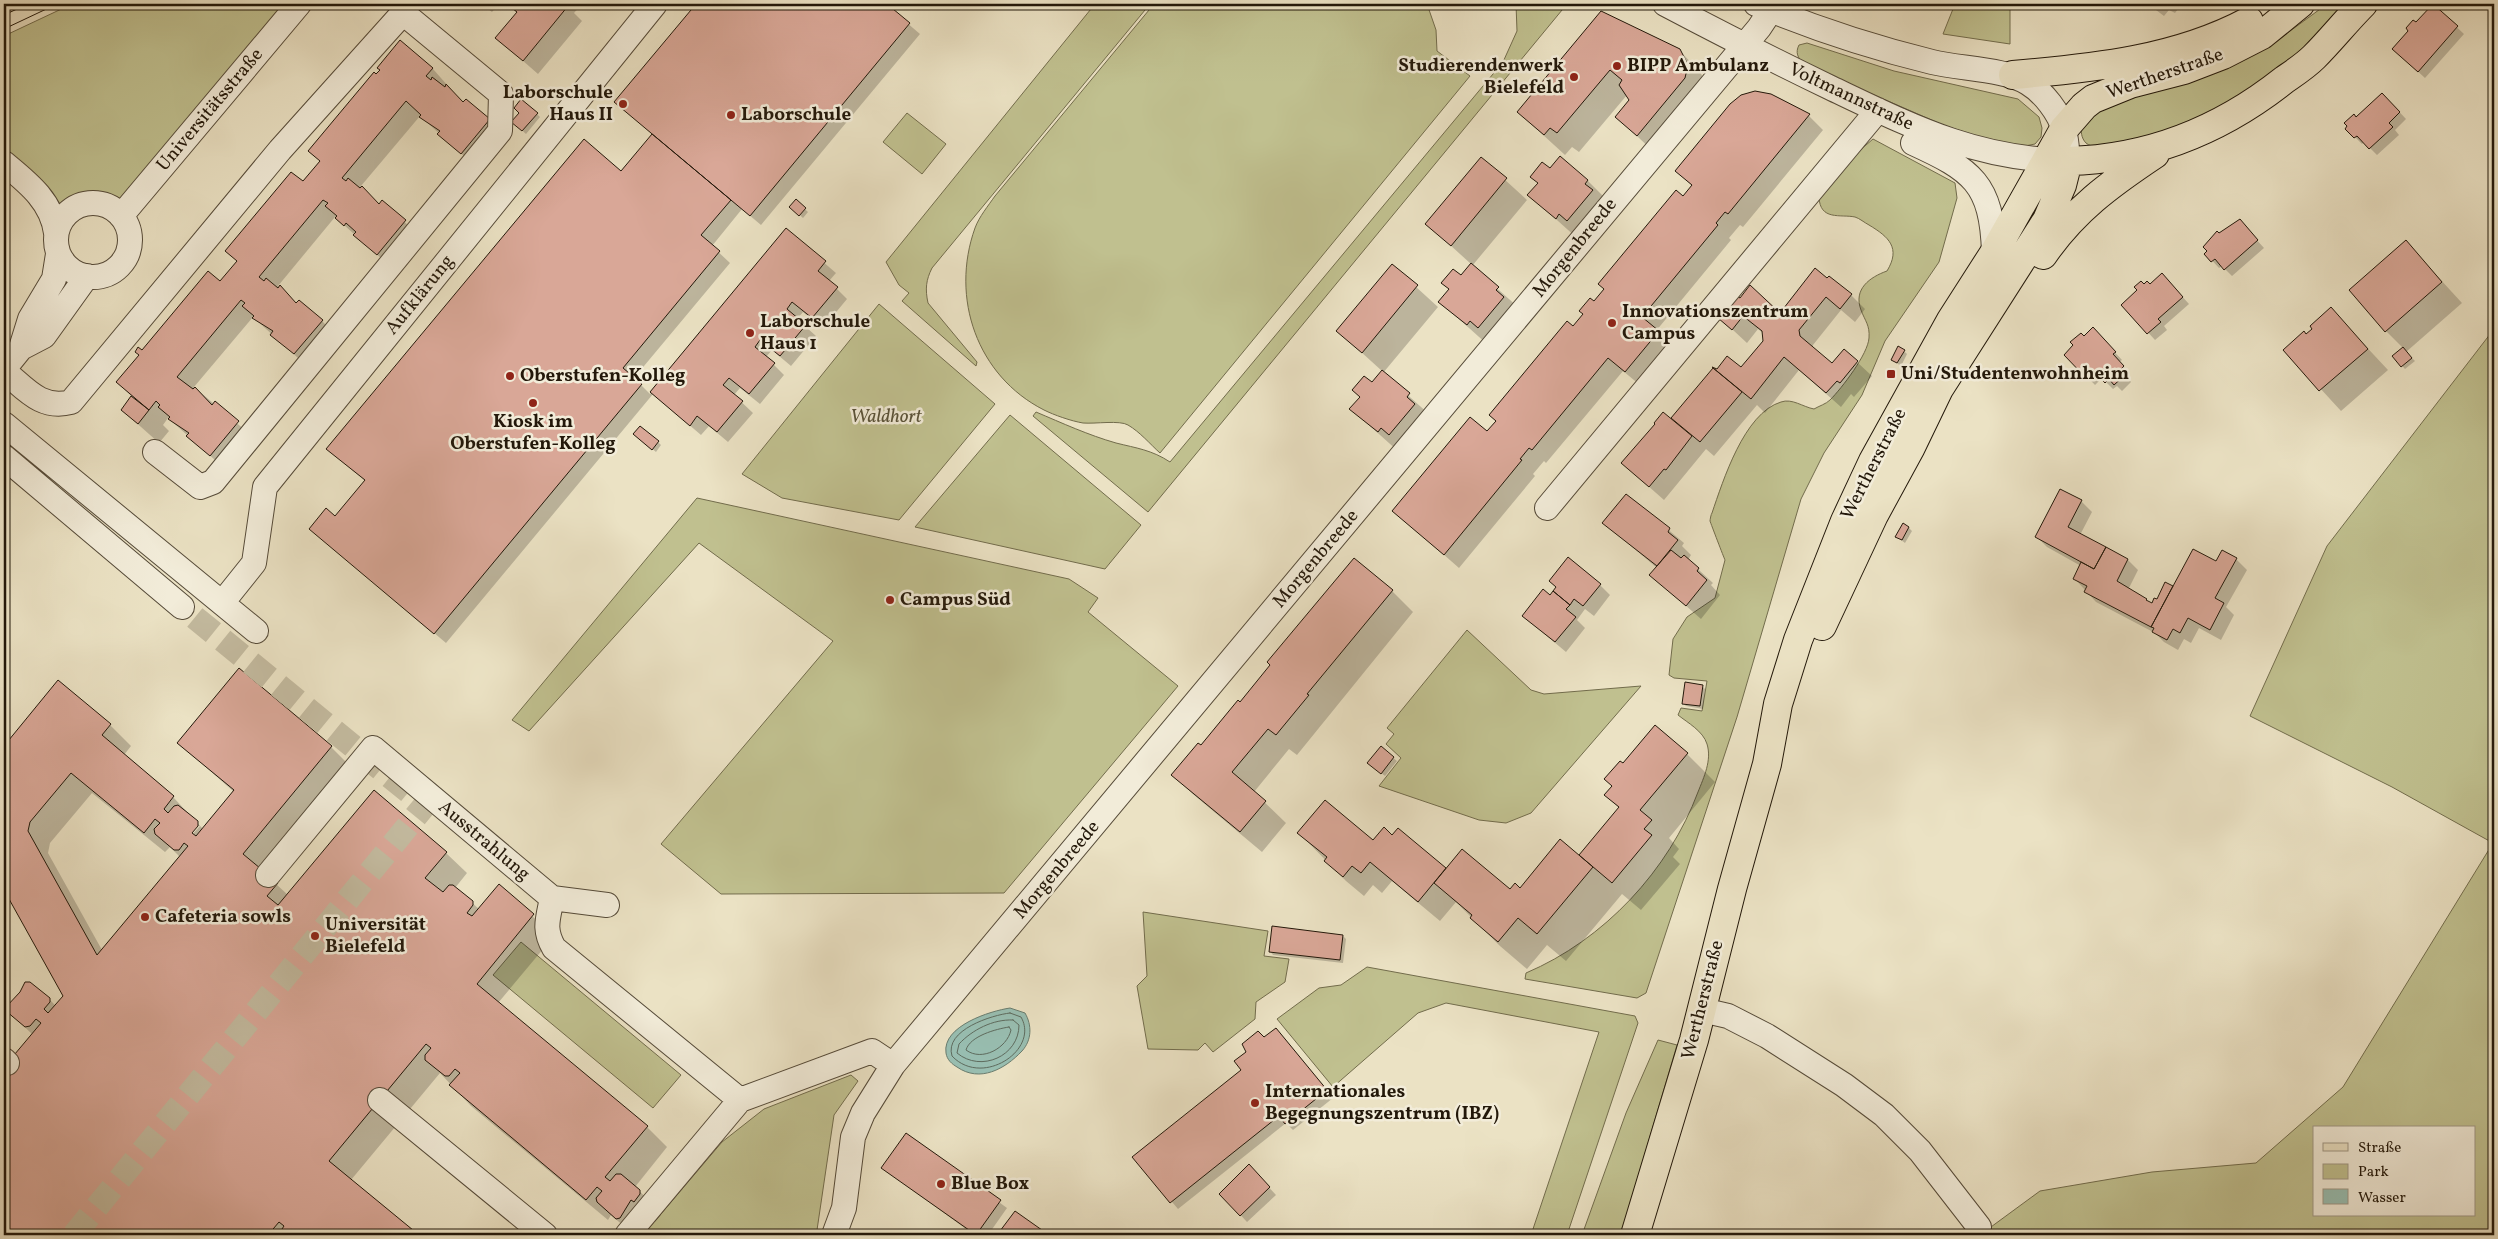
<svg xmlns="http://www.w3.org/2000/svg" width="2498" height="1239" font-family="Vollkorn,serif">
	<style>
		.green { fill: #c0c08f; stroke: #726c4c; fill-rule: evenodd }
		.water { fill: #98beb1; stroke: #697c6e }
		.shadow { fill: #0003; fill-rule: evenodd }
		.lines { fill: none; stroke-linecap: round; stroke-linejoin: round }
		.shore { stroke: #5e6b5e; stroke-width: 1 }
		.building { fill: #d9a797; stroke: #23180a; fill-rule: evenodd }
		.minor-tunnel { stroke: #c3ba9f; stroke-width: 24; stroke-dasharray: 24 12; stroke-linecap: butt }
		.minor-casing { stroke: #554a38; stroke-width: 26 }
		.major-casing { stroke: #23180a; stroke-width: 30 }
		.minor { stroke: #f2ecd9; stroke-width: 24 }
		.major { stroke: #ebe2c4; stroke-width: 28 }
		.tram { stroke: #23180a; stroke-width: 1 }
		.poi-dot { fill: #8f2418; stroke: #f2ecd9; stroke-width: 2 }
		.labels { text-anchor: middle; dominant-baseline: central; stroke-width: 5; stroke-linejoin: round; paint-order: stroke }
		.poi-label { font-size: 19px; font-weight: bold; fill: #23180a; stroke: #f2ecd9; text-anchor: start }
		.street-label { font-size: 19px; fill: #23180a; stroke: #f2ecd9 }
		.park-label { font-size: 19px; font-style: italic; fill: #5a5339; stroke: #f2ecd9 }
	</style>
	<rect width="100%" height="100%" fill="#ebe2c4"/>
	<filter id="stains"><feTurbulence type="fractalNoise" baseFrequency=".004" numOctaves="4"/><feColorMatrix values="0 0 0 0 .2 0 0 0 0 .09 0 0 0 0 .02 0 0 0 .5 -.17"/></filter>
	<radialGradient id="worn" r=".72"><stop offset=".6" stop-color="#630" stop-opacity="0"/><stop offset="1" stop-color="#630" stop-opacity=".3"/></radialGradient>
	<path class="green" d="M72 4H283L192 115 125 203C97 185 82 189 55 207L4 155V36Z
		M1095 4H1150L932 268C926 280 925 289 928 303L977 362 976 366 902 301 909 293 899 285 886 262Z
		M1154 4H1427L1436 30 1437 51 1470 76 1160 453C1150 444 1140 432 1128 425 1120 420 1095 424 1083 423 1071 421 1054 415 1044 410 977 376 950 298 975 228 979 217 988 206 995 196Z
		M1516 4H1567L1148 512 1033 416 1036 412C1062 423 1088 435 1116 443 1136 448 1152 450 1170 462L1503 62 1517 31Z
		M1955 4H2010V44L1943 34Z
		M2327 4H2350C2320 35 2289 65 2254 90 2232 106 2107 162 2086 143 2081 138 2081 131 2081 125L2104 105 2253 55 2286 34Z
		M1807 43 1894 71 2018 99 2039 117 2042 128 2041 137 2035 144 2025 146 1991 141 1943 125 1803 64C1798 57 1795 53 1799 45Z
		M907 113 946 144 922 174 883 142Z
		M1873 139 1955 183 1957 198 1939 262 1885 341 1862 395 1824 453 1801 499 1737 717 1646 993 1637 998 1525 979 1526 973C1604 940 1669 870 1698 792 1704 777 1712 760 1707 744 1703 731 1688 723 1678 715L1681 708 1702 711 1707 681 1674 678 1669 675 1673 639 1687 617 1715 598 1725 560C1724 558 1711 524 1710 521 1710 520 1711 514 1712 513 1723 481 1744 413 1781 402 1792 398 1803 407 1814 409 1819 406 1826 404 1830 400 1842 388 1868 354 1869 338 1870 325 1865 321 1861 310 1853 289 1870 277 1887 271 1901 248 1889 237 1869 225 1865 223 1859 218 1855 217 1840 214 1820 221 1819 197L1852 157Z
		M879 304 995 404 899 520 782 498 742 474Z
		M2494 329V1235H1980L2040 1191 2152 1172 2256 1163 2343 1087 2493 843 2392 787 2250 716 2327 546ZM2314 1128H2474V1215H2314Z
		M1010 415 1141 525 1105 569 915 527Z
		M697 498 1069 579 1098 598 1088 612 1178 686 1004 893 721 894 661 844 833 641 699 543 529 731 512 720Z
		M1467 630 1531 690 1544 694 1641 686 1531 813 1506 823 1479 820 1379 786 1401 758 1386 744 1394 734 1387 728Z
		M1143 912 1268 931 1264 956 1289 959 1285 982 1256 1002 1255 1019 1213 1052 1205 1043 1198 1050 1148 1049 1137 986 1147 976Z
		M521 942 681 1075 653 1108 493 975Z
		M1367 967 1635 1016 1638 1023 1567 1235H1531L1599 1032 1446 1003 1418 1013 1333 1087 1277 1019 1319 988 1341 985Z
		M1658 1040 1677 1045 1621 1235H1582L1626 1113Z
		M851 1075 858 1081 834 1115 817 1230 812 1235H643L722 1142 764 1109Z"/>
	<path class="water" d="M1010 1008 1025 1013C1032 1025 1032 1040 1022 1051 1005 1069 980 1083 957 1067 952 1064 947 1060 946 1053 942 1026 990 1011 1010 1008Z"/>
	<path class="shadow" d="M482 4H499L492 12Z
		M507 4H582L574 13 582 21 538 74 497 38 517 13Z
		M697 4H885L920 34 761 225 742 209 712 246 730 263 634 378 650 394 786 230 836 273 829 281 847 299 823 328 803 312 797 319 816 336 791 366 772 350 766 357 784 375 760 404 740 388 734 395 753 413 728 442 709 426 701 435 653 394 446 643 310 528 336 517 365 481 328 449 621 173 653 135 616 102Z
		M1930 4H1941L1940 8Z
		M2148 4H2182L2175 13 2169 10 2164 16Z
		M2433 5 2464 34 2425 78 2401 56 2416 24Z
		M1601 13 1679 50 1700 72 1708 86 1658 156 1617 117 1630 100 1627 95 1579 152 1572 147 1565 155 1518 112Z
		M400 42 433 69 464 104 466 101 503 134 476 167 420 116 361 186 379 205 382 202 419 235 392 268 335 217 278 286 297 305 322 321 336 335 309 368 253 317 194 387 252 436 225 469 168 418 163 425 169 431 159 443 122 410 132 397 118 382 143 352 220 283 238 262 227 251 303 183 321 162 310 151 376 76Z
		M1763 93 1809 116 1823 130 1743 227 1740 225 1729 238 1731 240 1656 331 1672 346 1640 385 1623 371 1546 463 1544 461 1533 474 1535 476 1459 568 1394 511 1487 433 1692 186 1677 171Z
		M2389 101 2406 119 2395 130 2399 135 2377 155 2364 142 2362 144 2347 129Z
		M537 114 540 117 526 134 513 122Z
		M1481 158 1527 200 1472 266 1519 308 1488 345 1440 302 1450 290 1443 283 1461 277 1471 264 1427 224Z
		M1550 170 1587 180 1608 201 1577 238 1529 195Z
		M796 201 808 212 803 218 791 207Z
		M2246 228 2264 248 2232 276 2222 266 2219 268 2206 254 2219 235Z
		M2406 242 2462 303 2406 352 2415 361 2405 369 2394 357 2403 348 2386 331Z
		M1392 265 1438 307 1383 373 1430 415 1399 452 1351 409 1382 371 1338 331Z
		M1815 270 1851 295 1865 309 1855 322 1841 310 1813 345V349L1833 365 1857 362 1872 376 1854 397 1851 394 1841 407 1799 370 1765 413 1757 405 1714 456 1706 449 1664 500 1622 463 1671 420 1714 369 1717 371 1728 358 1741 369 1764 342 1763 333 1758 329 1747 343 1720 318 1737 297 1780 315Z
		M2169 282 2189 304 2164 326 2167 330 2155 340 2123 305 2150 285Z
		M2331 309 2388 370 2341 411 2285 350 2307 335Z
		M2093 329 2122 360 2119 362 2130 373 2127 377 2131 382 2122 391 2117 386 2113 389 2102 378 2095 385 2066 355Z
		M4 330 10 336 4 344Z
		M1904 351 1907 354 1901 366 1892 360Z
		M638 437 658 442 661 445 656 452Z
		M1627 495 1684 543 1682 546 1691 555 1688 560 1713 583 1711 585 1720 595 1701 619 1651 575 1657 568 1604 523Z
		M2081 501 2092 512 2080 535 2128 560 2138 570 2128 590 2152 605 2157 601 2166 584 2173 588 2217 563 2236 559 2247 570 2226 607 2234 615 2221 640 2199 628 2191 643 2184 639 2178 650 2164 642 2155 633 2096 602 2074 578 2081 566 2047 547 2037 537Z
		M1909 528 1912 531 1905 543 1897 537Z
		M1600 585 1610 595 1594 616 1585 609 1577 620 1585 628 1566 652 1523 616 1550 596Z
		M1392 591 1413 612 1297 755 1289 749 1254 792 1286 823 1262 852 1194 795 1173 775 1240 703Z
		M239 669 331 747 352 768 264 873 288 895 446 853 467 873 455 888 479 909 499 886 554 936 498 1003 647 1127 667 1147 635 1187 661 1212V1215L655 1222 653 1220 643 1235H634L611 1215 608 1220 471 1106 440 1073 351 1180 417 1235H4V1069L33 1035 7 1010V1007L21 993 49 999 56 1006 64 996 4 887V749L58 682 110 725 131 746 124 755 173 797 203 829 234 792 179 743ZM92 793 165 852 170 847 180 857 102 950 48 853 50 843ZM196 826H200L189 838 187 837Z
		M1702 686 1705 689 1703 709 1686 706 1683 703Z
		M1381 748 1397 761 1385 776 1372 766Z
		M1687 754 1715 782 1669 838 1679 849 1673 857 1680 864 1641 910 1622 894 1566 961 1547 945 1527 969 1500 946 1456 902 1440 921 1392 881 1382 893 1373 885 1364 896 1346 881 1299 833 1373 842 1392 836 1398 830 1446 870 1510 891 1520 889 1579 857 1619 808 1606 795 1613 786 1623 765Z
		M1343 936 1346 939 1343 963 1273 955 1270 951Z
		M1283 1037 1333 1098 1293 1130 1286 1123 1178 1209 1134 1157 1243 1070 1247 1052 1264 1039Z
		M906 1134 1007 1208 988 1235H974L883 1168Z
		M1249 1166 1276 1195 1247 1222 1221 1194Z"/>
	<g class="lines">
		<path class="shore" d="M1010 1013 1021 1017C1040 1050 982 1088 952 1056 944 1030 992 1015 1010 1013Z
			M1013 1020 1019 1025C1019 1056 981 1073 957 1053L959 1044C972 1030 993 1019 1013 1020Z
			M1009 1027 1011 1030C1007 1048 982 1062 966 1050 970 1036 996 1029 1009 1027Z"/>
	</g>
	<path class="building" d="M507 4H566L568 6 523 61 495 38 517 12Z
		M696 4H887L910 23 750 216 614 102Z
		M2433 4 2458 26 2418 72 2392 49 2408 31 2406 28 2413 20 2416 22Z
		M1601 11 1680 49 1688 65 1685 78 1637 136 1615 117 1629 100 1619 85 1622 80 1610 70 1557 133 1550 128 1544 135 1517 112Z
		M400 40 433 68 426 76 431 80 432 77 445 87 446 84 463 102 466 99 490 119 461 154 437 134 440 131 419 117 421 115 406 101 342 178 346 181 348 178 360 188 362 186 379 204 382 200 406 220 377 255 353 235 356 232 346 223 344 226 335 218 337 216 325 206 328 203 323 200 259 277 264 281 266 278 278 288 280 285 296 303 299 300 323 320 294 354 270 335 273 331 252 318 254 316 242 306 245 303 241 300 177 377 193 389 195 387 212 405 215 401 239 421 210 456 186 436 189 433 168 419 170 417 158 407 160 405 156 401 149 410 116 382 139 355 135 352 138 347 142 350 208 271 220 281 237 261 225 251 291 172 303 181 320 161 308 151 374 72 376 74 380 70 377 68Z
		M1755 91 1771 94 1810 114 1728 214 1725 212 1716 223 1718 225 1642 317 1659 331 1625 372 1608 358 1532 450 1529 448 1520 459 1522 460 1444 555 1392 511 1470 417 1487 431 1496 421 1489 415 1567 321 1573 326 1583 314 1579 311 1590 298 1594 301 1604 289 1598 284 1676 190 1683 196 1692 185 1675 171 1730 104 1741 95Z
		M2382 93 2400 112 2389 123 2393 127 2369 149 2357 136 2354 138 2345 129 2347 126 2344 123 2354 114 2356 117Z
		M521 99 538 113 522 131 511 122 519 113 514 108Z
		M652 134 731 200 701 235 720 251 623 368 642 384 434 634 309 529 326 508 335 516 365 480 326 449 584 139 621 171Z
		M1560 156 1588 180 1585 184 1593 190 1567 221 1559 214 1556 219 1527 195 1538 183 1530 177 1542 162 1550 168Z
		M1481 157 1507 178 1451 246 1425 224Z
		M796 199 806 208 799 216 789 207Z
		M2240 219 2258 240 2224 270 2215 259 2211 262 2204 254 2207 251 2203 247 2217 231 2219 233Z
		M786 228 826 261 818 271 838 287 812 318 792 302 787 309 806 325 780 356 760 340 755 347 775 363 749 394 729 378 723 385 743 401 717 432 697 416 690 426 650 392Z
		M2406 240 2442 282 2385 332 2349 290Z
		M1471 263 1499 287 1496 290 1504 297 1478 328 1470 321 1467 325 1438 302 1449 289 1441 283 1453 269 1461 275Z
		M1392 264 1418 285 1362 353 1336 331Z
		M1815 268 1827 278 1829 276 1852 294 1840 309 1826 297 1799 330 1800 336 1832 363 1844 349 1858 361 1840 383 1837 381 1826 393 1784 357 1751 399 1712 367 1717 369 1727 356 1741 367 1763 341 1762 331 1743 316 1732 330 1718 318 1737 296 1740 298 1750 285 1780 313Z
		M2162 273 2183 297 2158 319 2161 322 2147 334 2121 305 2137 290 2134 287 2141 281 2144 284 2147 281 2150 284Z
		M2331 307 2368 349 2319 391 2283 350 2304 331 2306 334 2312 329 2310 326Z
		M2093 327 2116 352 2113 354 2124 366 2121 369 2125 375 2114 385 2109 379 2105 383 2094 372 2087 379 2064 355 2073 345 2070 342 2081 333 2084 336Z
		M1898 346 1905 350 1897 363 1891 360Z
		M2403 347 2412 358 2401 367 2392 356Z
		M1713 368 1742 392 1700 442 1671 418Z
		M1382 370 1410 393 1407 397 1415 404 1389 435 1381 428 1378 432 1349 409 1360 397 1352 390 1364 376 1372 382Z
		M131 396 149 410 138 424 121 410Z
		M1663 412 1692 436 1666 470 1664 469 1649 487 1621 463 1655 424 1654 423Z
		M640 426 659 441 652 450 633 434Z
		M2060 489 2082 500 2068 527 2106 547 2094 569 2035 537Z
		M1626 494 1670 528 1668 532 1678 540 1657 566 1602 523Z
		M1903 523 1909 527 1902 540 1895 537Z
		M2106 547 2128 559 2117 581 2147 599 2146 600 2152 603 2154 598 2157 599 2165 582 2173 586 2151 627 2084 592 2087 586 2073 579 2081 562 2094 569Z
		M2193 549 2216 561 2222 550 2237 558 2215 598 2224 603 2210 630 2188 618 2180 633 2173 629 2167 640 2152 632 2154 628 2151 627Z
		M1671 550 1681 558 1684 555 1699 568 1697 571 1707 580 1686 606 1649 575Z
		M1568 557 1601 584 1583 606 1574 599 1570 605 1553 591 1556 587 1549 581Z
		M1354 558 1393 590 1307 694 1309 695 1276 735 1268 729 1232 772 1266 801 1240 832 1171 775 1198 743 1201 745 1238 700 1240 702 1270 665 1267 662Z
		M1543 589 1550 595 1553 591 1570 605 1566 609 1576 617 1555 642 1522 616Z
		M239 668 332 746 243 854 278 883 267 896 278 905 374 790 447 852 425 878 443 892 449 885H453L473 901V905L467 913 472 916 499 884 534 914 477 984 648 1126 605 1177 610 1181 616 1174H621L640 1190V1194L634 1202 631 1200 620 1218 616 1219 597 1202 596 1198 602 1191 597 1187 586 1200 449 1085 460 1073 455 1069 449 1076H445L425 1060V1055L431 1048 426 1044 329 1161 419 1235H278L284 1226 279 1222 268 1235H4V1067L41 1023 36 1019 30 1026 25 1027 6 1011V1007L20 992 25 982H30L50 998V1002L44 1009 48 1013 63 996 4 890V746L58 680 111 724 102 735 174 796 164 809 168 813 174 806 178 805 198 821V826L192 833 196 836 234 790 177 743ZM71 773 144 833 155 819 160 823 154 829 155 834 174 850H179L184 843 188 846 97 955 28 831 30 822Z
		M1685 682 1703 685 1700 706 1682 704Z
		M1655 725 1688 753 1640 810 1652 820 1644 829 1652 835 1612 883 1579 855 1619 807 1604 795 1612 786 1604 779 1620 761 1623 763Z
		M1381 746 1394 757 1381 774 1367 763Z
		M1325 800 1373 840 1384 827 1392 835 1398 828 1446 868 1418 902 1370 862 1361 873 1352 866 1343 877 1324 861 1327 857 1297 833Z
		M1560 839 1593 867 1537 934 1518 918 1498 942 1470 918 1472 915 1434 883 1462 849 1510 889 1515 883 1520 888Z
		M1272 926 1343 935 1340 960 1269 952Z
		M1276 1028 1327 1090 1285 1124 1279 1116 1170 1203 1132 1157 1241 1070 1234 1061 1246 1052 1242 1044 1258 1031 1264 1037Z
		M906 1133 1001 1200 976 1235 881 1168Z
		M1249 1164 1270 1187 1240 1216 1219 1194Z
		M1015 1211 1049 1235H997Z"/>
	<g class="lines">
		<path class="minor-tunnel" d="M74 1235 425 805 182 607"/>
		<defs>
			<path id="minor" d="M1665 4C1720 33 1775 61 1831 88 1913 127 1975 159 2068 161 2067 151 2067 140 2064 131 2060 113 2043 92 2028 83 2005 69 1960 69 1932 62 1871 47 1813 28 1756 4
				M1913 143C1972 170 1992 183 1994 253
				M4 163C27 182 52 201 56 233
				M56 240a37 37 0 1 1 74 0a37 37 0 1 1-74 0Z
				M121 216 299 4
				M21 348 44 336 87 276
				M4 369 21 348 30 319 54 279 58 254
				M4 371C26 389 41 410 71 402L280 150 403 13 501 94 500 131 213 482 200 487 155 452
				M4 424 256 631
				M4 457 182 607
				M1547 508 1878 110
				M222 603 254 563 265 487 655 4
				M268 875 373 748 552 898 607 905
				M552 898C548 919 543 929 554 948L740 1100
				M1702 1010 1728 1016 1767 1036 1844 1085 1884 1115 1920 1151 1979 1227
				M4 1060 7 1063
				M380 1100 545 1235
				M627 1235 740 1100 872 1051 893 1065
				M834 1235 844 1208 853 1137 863 1113 893 1065 1759 28 1771 10"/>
			<path id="major" d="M2013 75C2094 68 2176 60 2249 21
				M2043 255C2074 210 2110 184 2155 154
				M1822 626 1874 515 1911 447 1939 389 2047 220 2062 185 2068 161C2149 159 2221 130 2284 80 2294 73 2305 66 2314 57 2331 40 2346 21 2363 4
				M1635 1235 1694 1040 1732 889 1767 764 1778 704 1798 640 1845 521 1873 461 1951 320 1994 253 2064 129 2084 106 2093 99 2130 84 2184 70 2223 55 2262 35 2300 4"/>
		</defs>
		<use href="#minor" class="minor-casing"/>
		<use href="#major" class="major-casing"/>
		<use href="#minor" class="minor"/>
		<use href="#major" class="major"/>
		<path class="tram" d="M4 15 28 4
			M4 29 57 4"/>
	</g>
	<g class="poi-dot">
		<circle cx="1617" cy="66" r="5"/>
		<circle cx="1574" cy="77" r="5"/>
		<circle cx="623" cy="104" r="5"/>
		<circle cx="731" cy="115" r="5"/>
		<circle cx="1612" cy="323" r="5"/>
		<circle cx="750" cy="333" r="5"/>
		<rect x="1886" y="369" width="10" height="10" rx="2.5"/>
		<circle cx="510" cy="376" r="5"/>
		<circle cx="533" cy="403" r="5"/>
		<circle cx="890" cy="600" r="5"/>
		<circle cx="145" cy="917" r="5"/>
		<circle cx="315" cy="936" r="5"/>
		<circle cx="1255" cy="1103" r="5"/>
		<circle cx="941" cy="1184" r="5"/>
	</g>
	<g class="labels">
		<g class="poi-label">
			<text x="1564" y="66" text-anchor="end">Studierendenwerk<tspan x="1564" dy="22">Bielefeld</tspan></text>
			<text x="1627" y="66">BIPP Ambulanz</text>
			<text x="613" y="93" text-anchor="end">Laborschule<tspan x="613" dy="22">Haus II</tspan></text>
			<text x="741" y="115">Laborschule</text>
			<text x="1622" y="312">Innovationszentrum<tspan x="1622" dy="22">Campus</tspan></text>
			<text x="760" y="322">Laborschule<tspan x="760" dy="22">Haus 1</tspan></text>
			<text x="1901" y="374">Uni/Studentenwohnheim</text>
			<text x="520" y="376">Oberstufen-Kolleg</text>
			<text x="533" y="422" text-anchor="middle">Kiosk im<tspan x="533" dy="22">Oberstufen-Kolleg</tspan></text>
			<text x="900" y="600">Campus Süd</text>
			<text x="155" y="917">Cafeteria sowls</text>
			<text x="325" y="925">Universität<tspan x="325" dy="22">Bielefeld</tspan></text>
			<text x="1265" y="1092">Internationales<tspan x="1265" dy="22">Begegnungszentrum (IBZ)</tspan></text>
			<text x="951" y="1184">Blue Box</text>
		</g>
		<g class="street-label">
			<text transform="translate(2165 74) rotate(-19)">Wertherstraße</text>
			<text transform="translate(1851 97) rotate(25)">Voltmannstraße</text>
			<text transform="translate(210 110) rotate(-50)">Universitätsstraße</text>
			<text transform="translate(1575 248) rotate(-51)">Morgenbreede</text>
			<text transform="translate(420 295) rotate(-51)">Aufklärung</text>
			<text transform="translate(1874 464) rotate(-63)">Wertherstraße</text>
			<text transform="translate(1316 559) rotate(-50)">Morgenbreede</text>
			<text transform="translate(484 841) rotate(40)">Ausstrahlung</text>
			<text transform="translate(1057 870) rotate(-50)">Morgenbreede</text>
			<text transform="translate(1703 1000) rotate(-76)">Wertherstraße</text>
		</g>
		<g class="park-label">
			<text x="886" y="417">Waldhort</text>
		</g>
	</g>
	<rect width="2498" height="1239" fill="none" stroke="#ebe2c4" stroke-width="20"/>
	<rect x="5" y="5" width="2488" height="1229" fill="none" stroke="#23180a" stroke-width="2.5"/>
	<rect x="10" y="10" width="2478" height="1219" fill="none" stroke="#23180a"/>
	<rect x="2313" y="1126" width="162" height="90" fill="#f2ecd9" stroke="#9f9786"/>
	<rect x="2323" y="1143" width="25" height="8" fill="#ebe2c4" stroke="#9f9786"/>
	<text x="2358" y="1152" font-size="15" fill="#23180a">Straße</text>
	<rect x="2323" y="1164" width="25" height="15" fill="#c0c08f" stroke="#9f9786"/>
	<text x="2358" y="1176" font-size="15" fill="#23180a">Park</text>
	<rect x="2323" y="1189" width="25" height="15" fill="#98beb1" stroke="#9f9786"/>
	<text x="2358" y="1202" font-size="15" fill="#23180a">Wasser</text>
	<rect width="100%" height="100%" filter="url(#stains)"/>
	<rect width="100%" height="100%" fill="url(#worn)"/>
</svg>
